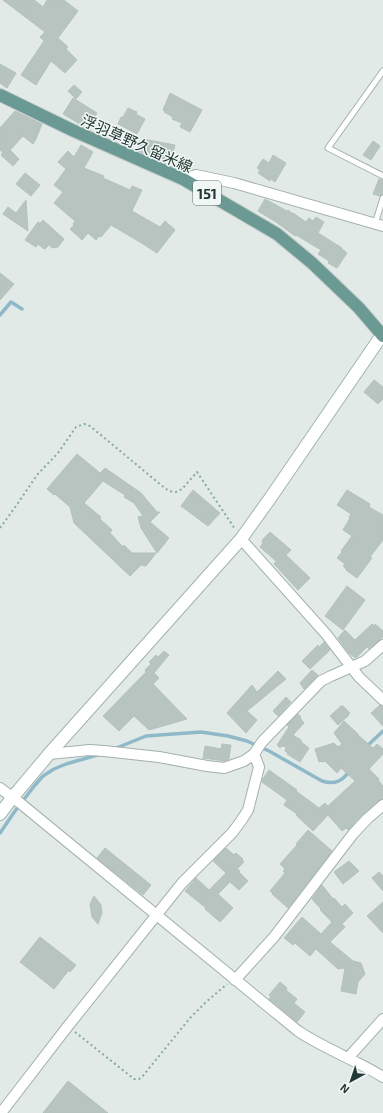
<svg xmlns="http://www.w3.org/2000/svg" width="383" height="1113" font-family="'Exo 2','Noto Sans JP',sans-serif">
	<style>
		.lines { fill: none; stroke-linecap: round; stroke-linejoin: round }
		.stream { stroke: #8fb9c9; stroke-width: 3.5 }
		.building { fill: #b7c4c0; stroke: #b4c2be }
		.lane-casing { stroke: #a4b1ae; stroke-width: 7 }
		.street-casing { stroke: #a4b1ae; stroke-width: 12 }
		.secondary-casing { stroke: #a1b4af; stroke-width: 14 }
		.primary-casing { stroke: #c1c7c6; stroke-width: 14 }
		.path { stroke: #85aaa2; stroke-width: 2; stroke-dasharray: 2 3; stroke-linecap: butt }
		.lane { stroke: #fff; stroke-width: 5 }
		.street { stroke: #fff; stroke-width: 10 }
		.secondary { stroke: #fff; stroke-width: 12 }
		.primary { stroke: #6a9a93; stroke-width: 12 }
		.labels { text-anchor: middle; dominant-baseline: central; stroke-width: 3; stroke-linejoin: round; paint-order: stroke }
		.shield { fill: #f1f7f4; stroke: #61716e; stroke-width: 1 }
		.shield-label { font-size: 14px; font-weight: bold; fill: #233835 }
		.street-label { font-size: 15px; fill: #233835; stroke: #f1f7f4 }
	</style>
	<rect width="100%" height="100%" fill="#e1eae7"/>
	<g class="lines">
		<path class="stream" d="M0 315 11 302 22 309
			M366 747 383 731
			M114 749 146 736 201 732 228 736 247 741 269 751 322 781C335 785 343 781 350 770
			M0 833 15 811 35 785 43 776 54 769 66 764 101 754"/>
	</g>
	<path class="building" d="M3 0H34L43 7 47 0H64L78 11 58 38 68 47 66 49 77 60 65 73 51 61 36 85 21 75 44 41 40 37 45 32Z
		M0 64 16 73 7 88 0 83Z
		M74 85 82 92 76 99 68 91Z
		M170 93 202 110 190 132 180 127 182 123 172 119 173 117 164 112 165 111 163 110Z
		M73 98 97 113 89 125 88 124 87 125 82 122 80 124 63 114Z
		M128 108 137 112 136 114 145 119 137 134 118 124 121 117H123Z
		M15 111 42 124 36 139 33 144 23 136 10 150 19 159 13 166 1 155 3 153 0 150V128Z
		M143 139 175 145 172 157 169 156 168 159 164 158 163 161 138 151Z
		M373 141 380 146 371 160 363 155Z
		M81 145 93 152 84 168 104 176 103 178 130 190 132 186 142 190 132 211 160 227 165 221 175 230 157 253 140 242 111 225 101 237 99 236 96 240 88 233 82 240 70 229 74 225 73 224 75 221 54 203 63 192 54 185 66 169 58 162 68 151 74 157Z
		M273 155 286 163 275 182 271 179 270 181 258 173 260 170 257 168 263 159 269 163Z
		M25 173 40 185 31 196 16 184Z
		M379 179 383 180V194L380 196 373 194Z
		M265 199 287 211 288 210 293 214V213L306 222 309 218 313 221 316 217 324 222 318 233 342 248V249L347 253 337 268 328 263 329 261 318 254 321 250 296 235 295 236 276 222 258 211Z
		M26 200 28 231 3 214 8 207 16 213Z
		M43 220 64 239 58 247 52 248 49 245 45 249H44L38 244 36 247 25 240 38 222 40 223Z
		M0 273 14 284 0 300Z
		M374 380 383 387V399L378 404 364 392Z
		M77 454 100 473 105 468 141 493 157 512H160L150 522 169 538 157 553 141 528 138 517 143 516 134 503 124 497 125 495 103 481 84 503 101 517 100 519 112 530 110 533 123 547 124 545 132 553H156L146 566 141 565 130 576 74 523 70 507 55 494 54 495 47 489Z
		M193 490 220 513 208 526 181 506Z
		M347 490 370 504 369 507 383 515V540L370 557 372 558 357 578 346 570V569L343 566 345 564 337 558 342 552 341 551 352 536 343 530 350 518 349 517 351 514 337 505Z
		M270 532 291 550 286 555 310 578 298 590 274 564 276 561 260 547 263 543 262 542 263 539Z
		M347 586 365 600 343 630 325 616Z
		M372 624 374 626 375 624 383 631V637L369 649 367 647 357 657 355 658 349 653 338 638 345 630 355 640Z
		M324 642 330 650 310 669 302 661 318 645 319 647Z
		M164 651 169 655 154 673 159 678 153 684 187 719 149 730 134 716 119 731 103 716 146 672 145 670 151 664 149 662 156 655 158 657Z
		M312 670 318 675 304 689 300 683Z
		M278 671 286 679 247 711 257 720 246 733 227 713 252 685 257 692Z
		M286 697 291 702 278 716 273 711Z
		M380 705 383 706V726L371 713Z
		M341 706H343L350 713 348 714 349 715 338 725 330 716Z
		M298 714 301 717 300 718 304 723 293 735 301 740V742L309 748 300 762 287 754 288 753 285 751 286 747 282 746 280 748 277 745 289 727 287 725Z
		M344 721 358 734V735L373 748 377 744 383 749V754L369 769 379 779 378 780 383 786V799L379 800 363 814 348 830 346 828 342 831 328 815 313 831 296 815 297 814 284 805 287 800 262 782V780L269 770 297 790 296 791 319 808 325 803 328 806 355 781 341 768 337 773 325 761 322 762V761L319 762 315 749 334 743 338 747 342 744 334 733Z
		M222 744 231 745 229 759 225 761 203 758 205 746 221 749Z
		M308 830 332 851 288 908 272 894 273 893 270 891 285 873 283 871 285 869 280 864 297 845 296 844Z
		M105 848 151 885 143 895 97 858Z
		M226 848 234 855 236 853 243 859 242 860 244 862 237 869 240 871 239 872 248 881 239 890 230 882 218 894 233 908 220 922 205 909 206 908 185 891 196 878 209 890 226 873 213 861Z
		M349 861 359 871 343 884 334 872Z
		M379 872 383 876V891L372 878Z
		M322 885 333 899 334 898 342 907 345 904 353 913 342 924 345 927 330 942 353 961 361 963 365 974 358 982 356 994 341 991 345 968 338 969 316 949 310 956 295 943 293 945 284 938 302 917 321 934 332 922 320 910 321 909 312 899Z
		M94 896 101 905 102 913 98 924 92 917 90 904Z
		M383 902V933L367 916Z
		M40 937 76 965 70 972 69 970 54 989 20 962Z
		M280 982 287 988 286 990 297 999 294 1003 305 1012 297 1022 269 999 271 996 269 995Z
		M68 1081 108 1113H43Z"/>
	<g class="lines">
		<defs>
			<path id="lane" d="M383 71 328 148 383 176
				M375 224 383 198"/>
			<path id="street" d="M183 179 196 175 234 183 383 226
				M241 539 326 634 359 677 383 700
				M49 754 90 750 104 751 159 757 207 766 224 768 244 761 254 754 262 742 321 681 331 676 365 661 383 645
				M0 788 20 803 298 1031C325 1049 356 1060 383 1077
				M235 980 274 937 353 834 367 819 383 805
				M348 1058 383 1019
				M1 1113 68 1026 182 883 232 833 241 821 248 810 259 767 254 754"/>
			<path id="secondary" d="M0 814 12 798 49 754 241 539 271 497 382 335"/>
			<path id="primary" d="M0 95 72 130 183 179 277 234 312 263 359 308 383 336"/>
		</defs>
		<use href="#lane" class="lane-casing"/>
		<use href="#street" class="street-casing"/>
		<use href="#secondary" class="secondary-casing"/>
		<use href="#primary" class="primary-casing"/>
		<path class="path" d="M0 528 16 506 37 475 58 453 76 427 84 424 90 426 161 485 169 491 176 492 182 489 197 472 235 529
			M75 1032 134 1079H139L142 1077 190 1018 206 1002 227 984"/>
		<use href="#lane" class="lane"/>
		<use href="#street" class="street"/>
		<use href="#secondary" class="secondary"/>
		<use href="#primary" class="primary"/>
	</g>
	<g class="labels">
		<rect class="shield" x="193" y="181" width="28" height="24" rx="3"/>
		<g class="shield-label">
			<text x="207" y="193">151</text>
		</g>
		<g class="street-label">
			<text transform="translate(137 143) rotate(24)">浮羽草野久留米線</text>
		</g>
	</g>
	<g transform="translate(351 1081) rotate(220)" stroke="#f1f7f4" stroke-width="3" paint-order="stroke">
	<path d="M0-3L7 15L0 10L-7 15Z" fill="#233835"/>
	<text y="-6" font-size="11" font-weight="bold" text-anchor="middle" fill="#233835">N</text>
	</g>
</svg>
